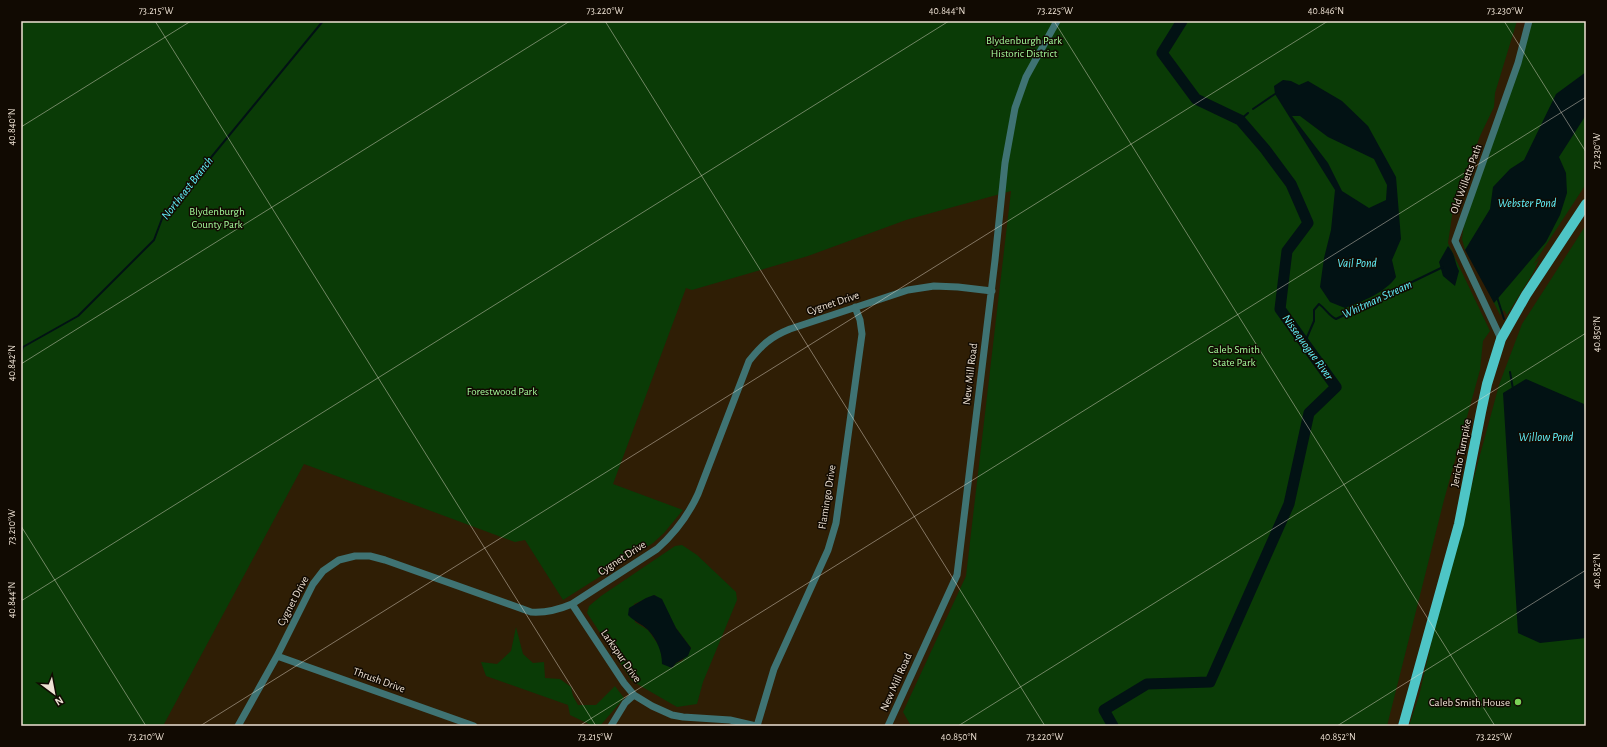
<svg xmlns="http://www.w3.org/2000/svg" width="1607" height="747" font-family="'Alegreya Sans',sans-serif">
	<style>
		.green { fill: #0a3b06; fill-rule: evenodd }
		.water { fill: #021214; fill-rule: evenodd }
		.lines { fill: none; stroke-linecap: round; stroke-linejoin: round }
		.stream { stroke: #021214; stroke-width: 2 }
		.river { stroke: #021214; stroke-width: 11 }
		.minor { stroke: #3f7373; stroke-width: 7 }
		.primary { stroke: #4ec5c6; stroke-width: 10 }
		.ticks { fill: none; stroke: #eee2d4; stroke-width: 1; stroke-opacity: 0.45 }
		.poi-dot { fill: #7bd156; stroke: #110a02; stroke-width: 1.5 }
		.labels { text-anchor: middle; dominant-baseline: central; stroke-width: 3; stroke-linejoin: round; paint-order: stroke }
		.park-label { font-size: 11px; fill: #a4fa9a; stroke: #110a02 }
		.street-label { font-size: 11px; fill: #eee2d4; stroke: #110a02 }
		.poi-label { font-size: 11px; fill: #eee2d4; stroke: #110a02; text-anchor: end }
		.water-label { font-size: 12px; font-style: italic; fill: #62f2fb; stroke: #110a02 }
		.neatline { fill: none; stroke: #eee2d4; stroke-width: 1.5 }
		.ticks-label { font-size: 10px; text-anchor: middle; fill: #eee2d4 }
	</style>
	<rect width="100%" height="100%" fill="#2f1e05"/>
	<path class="green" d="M21 21H1517L1495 93 1494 107 1480 136 1453 209 1448 243 1490 331 1483 341 1480 370 1444 500 1387 726H911L903 712 966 576 1011 191 906 220 808 256 692 290 686 288 613 484 683 510 664 533 653 543 563 600 525 540 515 542 304 464 163 726H21Z
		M1533 21H1586V184L1533 265 1539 259 1533 273 1507 315 1504 310 1500 315 1467 249 1465 250 1462 239 1465 215 1499 125Z
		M1586 225V726H1409L1419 696 1432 640 1431 636 1499 385 1522 324Z
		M682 545 697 555 736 592 737 600 703 682 697 704 677 707 632 681 587 613 589 606 601 596 675 546ZM655 595 676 628 691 648 682 661 676 663 672 668 662 658 660 647 648 630 635 622 634 604Z
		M516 627 523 654 533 663 544 662 545 678 560 679 571 687 573 696 578 705H596L615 686 624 698 600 726H593L570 715 568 705 486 676 481 662 497 664 511 651Z"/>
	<path class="water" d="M1586 72V115L1559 157 1566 173 1567 193 1560 215 1546 242 1494 303 1465 250 1490 209 1493 187 1510 169 1524 160 1556 94Z
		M1283 80 1291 81 1299 85 1308 81 1342 101 1368 126 1396 177 1401 239 1392 260 1396 277C1385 293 1363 301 1345 308L1330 302 1320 287 1324 258 1331 230 1335 190 1275 94 1274 86ZM1292 116H1300L1328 137 1374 159 1387 185 1386 200 1369 208 1342 191 1328 163Z
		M1448 246C1456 255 1454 261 1459 271L1455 286 1443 276 1439 262Z
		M1526 379 1584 404 1586 425V638L1540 643 1518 633 1503 393Z
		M654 595 662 599 676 628 691 648 688 656 676 663 672 668 662 664C662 651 657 640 648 630 642 624 635 622 628 615L629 608 646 598Z"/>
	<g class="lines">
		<path class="stream" d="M1253 109 1275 94
			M1240 120 1248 113
			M1497 297 1504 319
			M1305 342 1314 321V310L1319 304C1326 309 1329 316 1336 319L1443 267
			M21 353 23 347 78 316 154 240 163 216 323 21
			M1510 372 1513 389"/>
		<path class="river" d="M1113 726 1104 710 1147 684 1210 682 1289 504 1309 413 1336 387 1280 309 1287 251 1308 223 1291 184 1265 149 1240 120 1196 99 1162 53 1182 21"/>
		<path class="minor" d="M1501 339 1455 241 1518 63 1529 21
			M572 604 624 683 634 695 652 706 672 715 683 717 730 720 756 726
			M277 656 474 726
			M238 726 277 656 313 584 323 571 339 560 355 556H370L385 560 531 612C546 613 558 610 572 604L657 549C675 533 688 516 698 494L749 361C762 345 770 337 790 329L908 290 934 286 958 287 992 291
			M611 726 625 703 634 695
			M757 726 774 669 828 550 836 523 862 334 860 320 855 307
			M888 726 957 575 995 260 1005 163 1015 108 1026 77 1057 21"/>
		<path class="primary" d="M1403 726 1459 524 1481 412 1487 384 1501 339 1526 295 1586 204"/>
	</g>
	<path class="ticks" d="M155 21 596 726M605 21 1045 726M1054 21 1495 726M1504 21 1586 152M21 127 191 21M21 364 570 21M21 526 146 726M21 601 949 21M200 726 1328 21M579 726 1586 97M958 726 1586 333M1337 726 1586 570"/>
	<circle class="poi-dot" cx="1518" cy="702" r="4"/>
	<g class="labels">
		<g class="park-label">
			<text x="1024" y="40">Blydenburgh Park<tspan x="1024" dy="13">Historic District</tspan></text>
			<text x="217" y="211">Blydenburgh<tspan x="217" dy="13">County Park</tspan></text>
			<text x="1234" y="349">Caleb Smith<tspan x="1234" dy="13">State Park</tspan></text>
			<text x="502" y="391">Forestwood Park</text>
		</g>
		<g class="street-label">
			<text transform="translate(1466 179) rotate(-70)">Old Willetts Path</text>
			<text transform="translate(833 303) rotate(-18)">Cygnet Drive</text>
			<text transform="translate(970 374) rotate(-83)">New Mill Road</text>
			<text transform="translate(1461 453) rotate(-79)">Jericho Turnpike</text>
			<text transform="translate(827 497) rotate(-81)">Flamingo Drive</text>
			<text transform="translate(622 558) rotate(-33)">Cygnet Drive</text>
			<text transform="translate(293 601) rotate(-62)">Cygnet Drive</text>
			<text transform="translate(621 656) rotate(55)">Larkspur Drive</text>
			<text transform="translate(379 680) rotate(20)">Thrush Drive</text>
			<text transform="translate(896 682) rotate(-66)">New Mill Road</text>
		</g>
		<g class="poi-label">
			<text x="1510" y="702">Caleb Smith House</text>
		</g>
		<g class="water-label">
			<text transform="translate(187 188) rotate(-52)">Northeast Branch</text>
			<text x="1527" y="203">Webster Pond</text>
			<text x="1357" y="263">Vail Pond</text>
			<text transform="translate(1377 299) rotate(-25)">Whitman Stream</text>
			<text transform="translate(1308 347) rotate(54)">Nissequogue River</text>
			<text x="1546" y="437">Willow Pond</text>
		</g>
	</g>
	<rect width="1607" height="747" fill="none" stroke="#110a02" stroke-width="44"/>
	<g transform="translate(54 693) rotate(148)" stroke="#110a02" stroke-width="3" paint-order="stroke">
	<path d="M0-3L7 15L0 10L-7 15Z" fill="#eee2d4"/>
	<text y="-6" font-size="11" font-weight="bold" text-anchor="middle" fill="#eee2d4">N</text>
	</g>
	<rect x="22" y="22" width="1563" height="703" class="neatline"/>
	<g class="ticks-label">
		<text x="156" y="14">73.215°W</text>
		<text x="605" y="14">73.220°W</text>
		<text x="947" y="14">40.844°N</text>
		<text x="1055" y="14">73.225°W</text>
		<text x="1326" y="14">40.846°N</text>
		<text x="1505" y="14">73.230°W</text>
		<text transform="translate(11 127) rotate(-90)" y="4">40.840°N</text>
		<text transform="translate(1596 151) rotate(-90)" y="4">73.230°W</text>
		<text transform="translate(1596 334) rotate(-90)" y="4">40.850°N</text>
		<text transform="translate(11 363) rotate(-90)" y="4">40.842°N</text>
		<text transform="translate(11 527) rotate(-90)" y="4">73.210°W</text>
		<text transform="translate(1596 571) rotate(-90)" y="4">40.852°N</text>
		<text transform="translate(11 600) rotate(-90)" y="4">40.844°N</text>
		<text x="146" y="740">73.210°W</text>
		<text x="595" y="740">73.215°W</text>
		<text x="959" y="740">40.850°N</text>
		<text x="1045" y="740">73.220°W</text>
		<text x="1338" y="740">40.852°N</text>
		<text x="1494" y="740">73.225°W</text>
	</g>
</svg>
